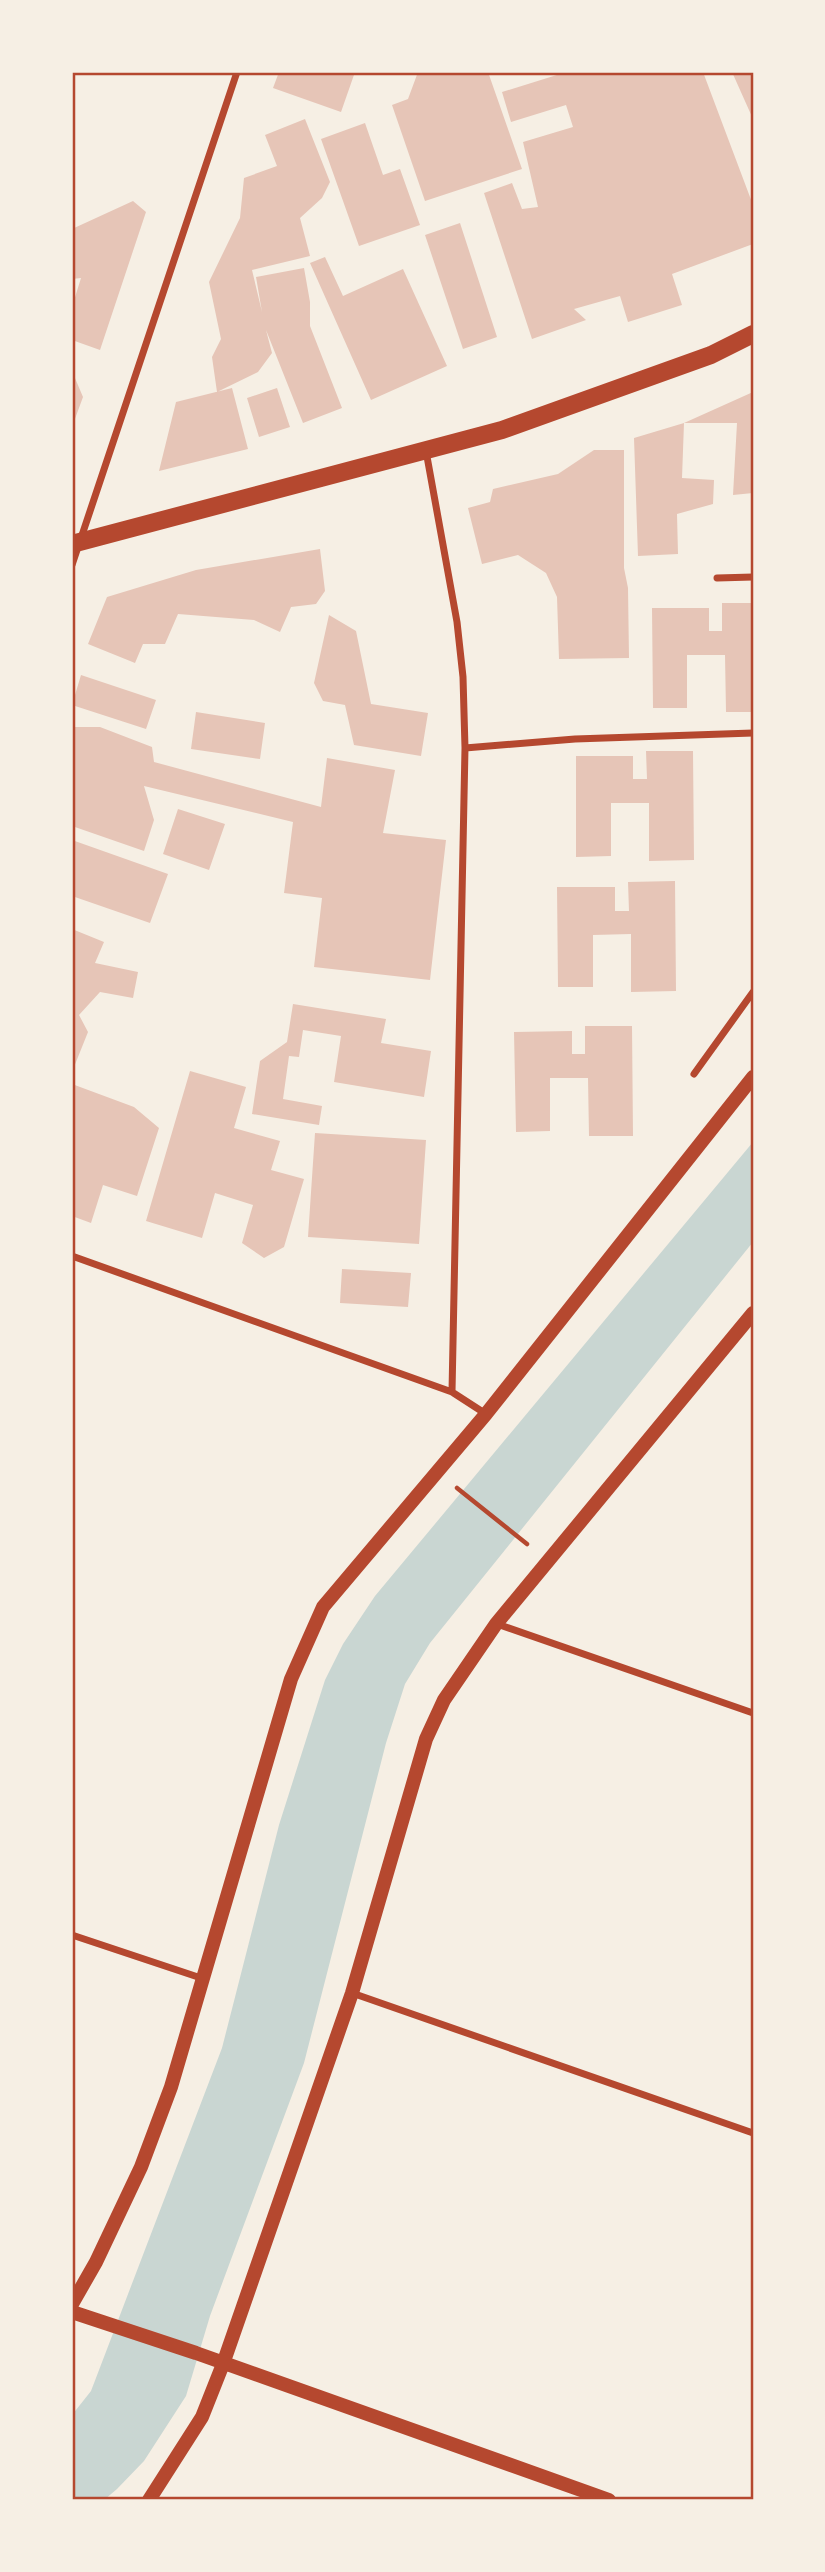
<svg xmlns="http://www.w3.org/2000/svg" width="825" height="2572" font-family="'Exo 2',sans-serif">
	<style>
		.water { fill: #c9d6d2 }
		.building { fill: #e6c5b7 }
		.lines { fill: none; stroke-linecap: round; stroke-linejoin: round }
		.path { stroke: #b5482f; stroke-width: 4.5 }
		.minor { stroke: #b5482f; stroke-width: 7 }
		.secondary { stroke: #b5482f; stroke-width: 14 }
		.primary { stroke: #b5482f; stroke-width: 18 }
		.neatline { fill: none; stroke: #b5482f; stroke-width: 2.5 }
	</style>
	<rect width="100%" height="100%" fill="#f6efe4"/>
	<path class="water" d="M753 1142V1242L430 1643 405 1684 386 1743 304 2063 210 2316 186 2396 144 2461 117 2489 104 2500H72V2415L91 2391 222 2048 279 1825 325 1680 343 1644 375 1596Z"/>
	<path class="building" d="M279 72H355L341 112 273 88Z
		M418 72H488L522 169 425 201 392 105 408 99Z
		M601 72H703L753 205V244L672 274 682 305 628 322 620 296 574 309 586 320 532 339 484 193 512 183 522 209 538 207 523 142 573 127 566 105 511 122 502 92 560 74Z
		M732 72H753V119Z
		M305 119 330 182 322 198 300 218 310 256 252 270 262 312 256 277 304 268 310 302V326L342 408 303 423 266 330 272 353 258 372 217 392 212 357 221 339 209 282 240 218 244 178 277 166 265 135Z
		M365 123 383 175 400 169 420 225 359 246 321 139Z
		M133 201 146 212 100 350 72 340V307L81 278 72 279V229Z
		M460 223 497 337 463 349 425 235Z
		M325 257 343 296 403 269 447 366 371 400 310 263Z
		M72 371 83 397 72 427Z
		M232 388 248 449 159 471 176 402Z
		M277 388 290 427 259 437 247 398Z
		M753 392V493L733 495 737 423H684L682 478 714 480 713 504 677 514 678 554 638 556 634 438 684 423Z
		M594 450H624V568L628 588 629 658 559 659 557 597 546 573 518 555 482 564 468 508 490 502 493 489 558 474Z
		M320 549 325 591 316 604 291 607 280 632 254 620 178 614 165 644H143L135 663 88 644 107 597 196 570Z
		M722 603H753V712H726L725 655H687V708H653L652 608H709V631H722Z
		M329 615 356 631 371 704 428 713 421 756 354 745 345 705 323 701 314 683Z
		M81 675 156 700 146 729 72 705Z
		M196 712 265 723 260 759 191 749Z
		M72 727H100L152 747 154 762 321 807 327 758 395 770 383 833 446 840 430 980 314 967 322 898 284 893 293 822 144 786 154 820 144 851 72 826Z
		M646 751H693L694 860 649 861V803H611V856L576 857V756H633V779H647Z
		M178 809 225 824 209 870 163 854Z
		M72 840 168 874 150 923 72 896Z
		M675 881 676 991 631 992V934L593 935V987H558L557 887H615V911H629L628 882Z
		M72 929 104 942 95 963 138 972 133 998 100 992 79 1015 88 1032 74 1067 72 1066Z
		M293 1004 386 1019 381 1043 431 1051 424 1097 334 1082 341 1036 303 1030 299 1057 289 1056 283 1099 322 1106 319 1125 252 1114 260 1061 287 1042Z
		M585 1026H632L633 1136H589L588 1078H550V1131L516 1132 514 1032 572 1031V1054H585Z
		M190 1071 246 1087 234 1128 280 1141 271 1170 304 1179 284 1247 264 1258 242 1243 253 1205 215 1193 202 1238 146 1221Z
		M72 1084 134 1107 159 1128 137 1196 103 1185 91 1223 72 1216Z
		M315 1133 426 1140 419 1244 308 1237Z
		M342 1269 411 1273 408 1307 340 1303Z"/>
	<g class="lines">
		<path class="path" d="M457 1488 527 1544"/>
		<path class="minor" d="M426 451 457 622 463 677 465 748 452 1392
			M72 565 237 72
			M717 578 753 577
			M465 748 575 739 753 733
			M694 1074 753 992
			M72 1256 452 1392 486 1414
			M497 1624 753 1713
			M72 1935 204 1979
			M352 1993 753 2133"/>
		<path class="secondary" d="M72 2304 96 2262 141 2167 171 2087 291 1679 323 1607 486 1414 753 1077
			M72 2312 196 2353 609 2500
			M149 2500 202 2417 223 2364 352 1993 426 1739 444 1700 496 1624 753 1313"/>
		<path class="primary" d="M72 544 502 430 711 355 753 334"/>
	</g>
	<rect width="825" height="2572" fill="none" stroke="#f6efe4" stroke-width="147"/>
	<rect x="74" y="74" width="678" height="2424" class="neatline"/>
</svg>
